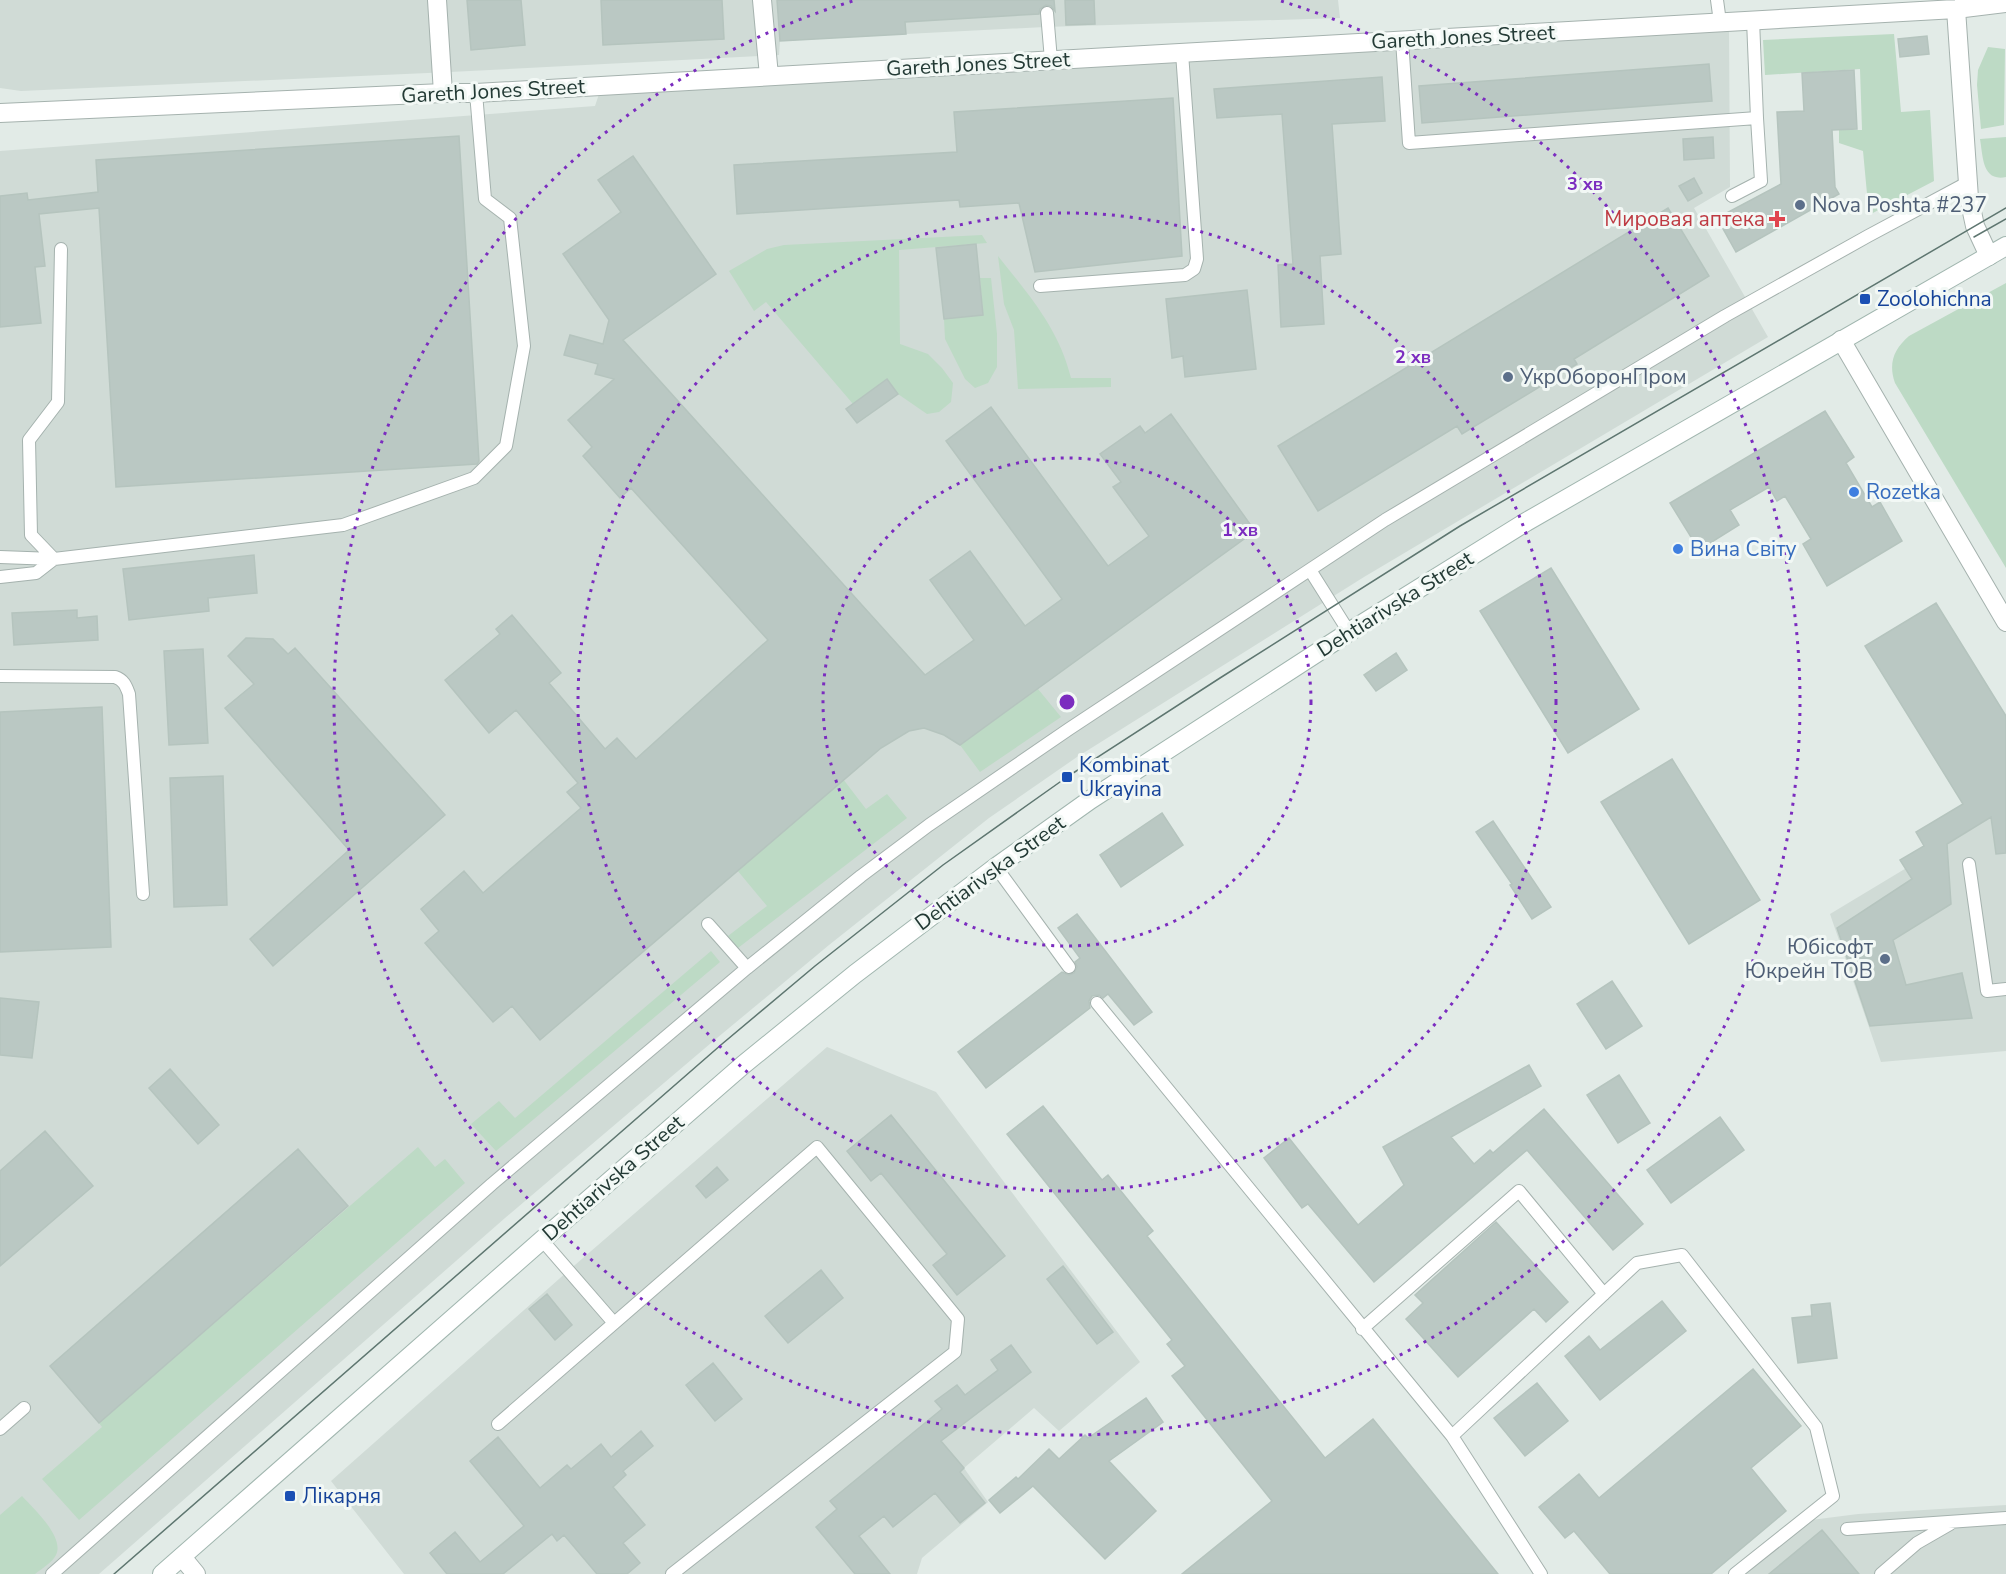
<svg xmlns="http://www.w3.org/2000/svg" width="2006" height="1574" font-family="'Nunito Sans',sans-serif">
	<style>
		.built { fill: #d0dbd6 }
		.green { fill: #bddac5 }
		.building { fill: #bac8c3; stroke: #b5c4be; stroke-width: 1.5 }
		.lines { fill: none; stroke-linecap: round; stroke-linejoin: round }
		.service-casing { stroke: #a5b2ae; stroke-width: 14 }
		.minor-casing { stroke: #a5b2ae; stroke-width: 20 }
		.tertiary-casing { stroke: #a5b2ae; stroke-width: 20 }
		.secondary-casing { stroke: #a1b6af; stroke-width: 20 }
		.service { stroke: #fff; stroke-width: 12 }
		.minor { stroke: #fff; stroke-width: 18 }
		.tertiary { stroke: #fff; stroke-width: 18 }
		.secondary { stroke: #fff; stroke-width: 18 }
		.tram { stroke: #5e7670; stroke-width: 1.5 }
		.ring { fill: none; stroke: #7b2cbf; stroke-width: 3; stroke-dasharray: 3 6 }
		.service-dot { fill: #5c6f8a; stroke: #f2f8f5; stroke-width: 2 }
		.health-dot { fill: #e0444e; stroke: #f2f8f5; stroke-width: 2 }
		.transit-dot { fill: #1a4fb4; stroke: #f2f8f5; stroke-width: 2 }
		.shop-dot { fill: #3f7fe0; stroke: #f2f8f5; stroke-width: 2 }
		.labels { text-anchor: middle; dominant-baseline: central; stroke-width: 6; stroke-linejoin: round; paint-order: stroke }
		.street-label { font-size: 21px; fill: #233a35; stroke: #f2f8f5 }
		.service-label { font-size: 21px; fill: #4e5e75; stroke: #f2f8f5; text-anchor: start }
		.health-label { font-size: 21px; fill: #be3a42; stroke: #f2f8f5; text-anchor: end }
		.transit-label { font-size: 21px; fill: #164399; stroke: #f2f8f5; text-anchor: start }
		.shop-label { font-size: 21px; fill: #366cbe; stroke: #f2f8f5; text-anchor: start }
		.centre { fill: #7b2cbf; stroke: #f2f8f5; stroke-width: 3 }
		.ring-label { font-size: 18px; text-anchor: middle; font-weight: bold; fill: #7b2cbf; stroke: #f2f8f5; stroke-width: 6; stroke-linejoin: round; paint-order: stroke }
	</style>
	<rect width="100%" height="100%" fill="#e2ebe7"/>
	<path class="built" d="M0 0H1338L1340 18 1045 27 906 34 780 41 779 55 450 72 21 91 0 88Z
		M1729 28 1730 187 1694 208 1768 337 1364 577 1077 757 989 818 829 945 711 1043 505 1218 99 1574H0V151L595 106 600 91Z
		M2006 808V1051L1881 1062 1830 914Z
		M827 1047 936 1092 1140 1362 1059 1431 1034 1408 964 1468 988 1502 922 1558 917 1574H404L331 1481 568 1271Z
		M2006 1505V1574H1744L1811 1520 1858 1514Z"/>
	<path class="green" d="M1894 34 1901 112 1930 110 1934 181 1869 215 1863 151 1839 143V130H1862L1860 69 1765 75 1763 40Z
		M1988 47 2005 49 2004 125 1981 129 1977 85 1978 70Z
		M2006 137V177C1982 182 1983 156 1980 139Z
		M982 235 987 243 899 250 900 344 928 354 942 368 953 383 951 402 939 412 927 414 898 394 887 379 853 404 766 302 754 311 729 271 767 249 784 245Z
		M998 256C1029 295 1059 329 1071 378H1111V387L1018 389 1014 330 1004 304Z
		M980 278H991L997 334V367L988 383 975 388 965 379 945 339 944 319 983 315Z
		M2006 283V568L1895 383C1888 363 1894 349 1909 336Z
		M1038 689 1061 717 980 772 960 745Z
		M843 779 866 809 887 794 907 818 738 948 728 936 767 906 737 870Z
		M711 951 720 962 496 1151 471 1124 499 1101 515 1118Z
		M418 1147 435 1167 445 1159 465 1183 79 1520 42 1479 102 1427 99 1423Z
		M22 1496C33 1508 65 1537 56 1555 53 1562 41 1569 35 1574H0V1515Z"/>
	<path class="building" d="M467 0H521L525 45 471 50Z
		M601 0H722L724 39 603 45Z
		M777 0H1054L1055 11 1051 6 1046 5 1040 9 1039 14 905 22 906 34 780 41Z
		M1065 0H1094L1095 24 1066 25Z
		M1927 36 1929 54 1900 57 1898 39Z
		M1709 64 1712 101 1422 123 1419 86Z
		M1854 70 1857 129 1832 130 1835 187 1839 194 1736 252 1717 218 1781 184 1777 112 1804 111 1802 73Z
		M1382 77 1385 121 1332 124 1341 254 1320 256 1324 324 1281 327 1278 265 1293 264 1282 114 1217 118 1214 89Z
		M1173 98 1182 256 1035 272 1019 203 960 207 959 200 737 214 734 165 957 152 954 112Z
		M459 136 479 461 477 464 116 487 99 208 39 214 45 266 35 267 41 323 0 327V196L27 193 28 200 98 192 96 160Z
		M1713 137 1714 158 1684 160 1683 139Z
		M633 156 716 274 623 340 925 675 974 640 930 580 970 551 1025 626 1062 599 946 441 991 407 1108 566 1149 536 1113 487 1121 482 1100 454 1140 426 1145 433 1171 414 1255 531 960 745 944 735 924 728 909 731 881 748 540 1040 512 1006 493 1022 425 943 439 931 421 909 464 871 483 893 581 808 567 792 578 783 516 710 489 733 445 680 500 634 496 629 512 615 561 673 549 683 605 749 617 738 636 759 768 640 631 488 620 498 583 456 592 447 568 420 614 379 595 374 598 364 564 355 570 335 603 344 609 320 563 254 621 212 598 180Z
		M1694 178 1702 193 1688 201 1679 186Z
		M1668 208 1709 276 1574 359 1577 364 1462 434 1457 426 1318 511 1278 446Z
		M976 244 983 315 944 319 936 248Z
		M1247 290 1256 369 1185 377 1183 356 1172 358 1166 299Z
		M887 379 898 394 857 423 846 409Z
		M1825 411 1854 457 1846 463 1872 507 1880 502 1902 541 1827 586 1803 544 1811 539 1785 496 1777 501 1769 487 1730 510 1739 525 1699 550 1670 503Z
		M254 555 257 593 208 598 209 611 129 620 123 569Z
		M1551 568 1639 709 1568 753 1480 611Z
		M1936 603 2006 716V853L1996 854 1991 817 1947 844 1951 904 1893 940 1906 985 1962 973 1972 1018 1870 1026 1837 928 1912 879 1900 860 1924 846 1916 832 1963 804 1865 646Z
		M77 610V618L97 616 98 640 14 645 12 613Z
		M246 638 273 639 288 654 295 648 445 815 273 966 250 939 349 850 225 708 254 684 228 656Z
		M203 649 208 743 169 745 164 651Z
		M1396 653 1407 670 1376 691 1364 675Z
		M102 707 111 947 0 952V712Z
		M1672 759 1760 900 1689 944 1601 802Z
		M223 776 227 905 174 907 170 778Z
		M1162 813 1183 845 1121 887 1100 855Z
		M1493 821 1551 907 1532 919 1510 885 1512 884 1476 832Z
		M1077 914 1152 1012 1134 1025 1108 994 1103 998 1099 995 1092 996 1089 1001 1090 1008 986 1088 958 1052 1062 972 1069 975 1074 973 1077 967 1075 962 1080 958 1058 928Z
		M1612 981 1642 1026 1606 1049 1577 1004Z
		M0 998 39 1002 32 1058 0 1055Z
		M1529 1065 1541 1086 1451 1137 1474 1164 1490 1150 1493 1153 1544 1109 1643 1224 1613 1250 1527 1150 1374 1282 1308 1204 1302 1208 1264 1158 1289 1138 1358 1225 1404 1185 1383 1147Z
		M170 1069 219 1125 198 1144 149 1088Z
		M1619 1075 1650 1123 1618 1143 1587 1095Z
		M1043 1106 1102 1180 1108 1175 1153 1231 1147 1236 1325 1458 1373 1419 1498 1574H1182L1272 1501 1172 1376 1185 1366 1167 1344 1172 1340 1007 1134Z
		M891 1115 1005 1256 957 1295 933 1265 947 1254 881 1173 871 1181 847 1151Z
		M1720 1117 1744 1150 1671 1203 1647 1170Z
		M45 1131 93 1186 0 1266V1171Z
		M298 1149 348 1206 99 1423 50 1366Z
		M717 1167 728 1180 706 1198 696 1186Z
		M1496 1222 1568 1302 1546 1322 1534 1309 1458 1377 1406 1319 1423 1303 1415 1295Z
		M1063 1266 1113 1332 1097 1344 1047 1279Z
		M821 1270 843 1298 788 1343 765 1316Z
		M547 1294 572 1325 555 1340 529 1309Z
		M1662 1301 1686 1331 1600 1400 1565 1356 1589 1336 1600 1350Z
		M1830 1303 1837 1358 1798 1363 1792 1318 1812 1316 1811 1305Z
		M1011 1345 1031 1372 941 1441 964 1468 960 1472 985 1503 960 1523 935 1493 893 1527 884 1516 859 1536 890 1574H855L816 1527 837 1509 830 1501 942 1409 935 1401 957 1385 965 1395 998 1370 991 1360Z
		M713 1363 742 1399 715 1421 686 1385Z
		M1753 1369 1801 1426 1751 1468 1786 1511 1711 1574H1610L1574 1531 1565 1538 1539 1507 1579 1474 1599 1498Z
		M1537 1383 1568 1421 1525 1456 1494 1418Z
		M1146 1398 1163 1422 1109 1461 1156 1511 1105 1559 1033 1486 1000 1513 989 1500 1016 1477 1018 1479 1049 1449 1059 1459 1085 1435 1088 1438Z
		M641 1431 653 1446 623 1471 626 1475 613 1487 645 1525 623 1543 640 1563 627 1574H597L564 1535 557 1541 552 1534 503 1574H447L430 1553 455 1532 480 1562 524 1526 470 1461 498 1437 540 1488 567 1465 571 1469 601 1444 611 1457Z
		M1822 1530 1859 1574H1769Z"/>
	<g class="lines">
		<defs>
			<path id="service" d="M1717 0 1720 22
				M1047 13 1051 60
				M1402 40 1409 143 1757 118 1753 20
				M1732 196 1761 181 1757 118
				M1040 286 1185 275 1194 269 1197 259 1182 53
				M0 557 54 559 343 525 474 478 506 446 524 346 510 218 485 199 476 93
				M1310 570 1349 632
				M0 577 36 573 54 559 31 535 29 440 58 402 61 249
				M0 676 115 677C124 680 126 686 129 694L143 894
				M1969 864 1987 991 2006 989
				M996 867 1069 967
				M708 924 747 968
				M1097 1003 1452 1436 1541 1574
				M542 1240 614 1323
				M1362 1329 1519 1191 1604 1294
				M498 1424 817 1147 958 1319 955 1352 672 1574
				M0 1429 24 1408
				M1452 1436 1637 1263 1682 1255 1816 1427 1833 1496 1735 1574
				M1847 1529 2006 1518
				M52 1574 492 1184 747 968 861 876 929 825 1069 729 1385 520 1725 316 1868 236 1967 183
				M1881 1574 1917 1543 1950 1524"/>
			<path id="minor" d="M437 0 443 93
				M762 0 769 76
				M1956 9 1969 198 1975 226 1989 256
				M0 113 443 93H476L1956 9 2006 3
				M182 1557 196 1574"/>
			<path id="tertiary" d="M1841 340 2006 622"/>
			<path id="secondary" d="M162 1574 542 1240 743 1065 855 974 996 867 1090 800 1349 632 1526 522 2006 246"/>
		</defs>
		<use href="#service" class="service-casing"/>
		<use href="#minor" class="minor-casing"/>
		<use href="#tertiary" class="tertiary-casing"/>
		<use href="#secondary" class="secondary-casing"/>
		<use href="#service" class="service"/>
		<use href="#minor" class="minor"/>
		<use href="#tertiary" class="tertiary"/>
		<use href="#secondary" class="secondary"/>
		<path class="tram" d="M1974 237 2006 219
			M114 1574 722 1044 815 966 943 865 1067 777 1220 678 1460 526 2006 208"/>
	</g>
	<g class="ring">
		<circle cx="1067" cy="702" r="244"/>
		<circle cx="1067" cy="702" r="489"/>
		<path d="M1281 1A733 733 0 1 1 853 1"/>
	</g>
	<g class="service-dot">
		<circle cx="1800" cy="205" r="6"/>
		<circle cx="1508" cy="377" r="6"/>
		<circle cx="1885" cy="959" r="6"/>
	</g>
	<path class="health-dot" d="M1774 210h6v6h6v6h-6v6h-6v-6h-6v-6h6z"/>
	<g class="transit-dot">
		<rect x="1859" y="293" width="12" height="12" rx="3"/>
		<rect x="1061" y="771" width="12" height="12" rx="3"/>
		<rect x="284" y="1490" width="12" height="12" rx="3"/>
	</g>
	<g class="shop-dot">
		<circle cx="1854" cy="492" r="6"/>
		<circle cx="1678" cy="549" r="6"/>
	</g>
	<g class="labels">
		<g class="street-label">
			<text transform="translate(1463 37) rotate(-3)">Gareth Jones Street</text>
			<text transform="translate(978 64) rotate(-3)">Gareth Jones Street</text>
			<text transform="translate(493 91) rotate(-3)">Gareth Jones Street</text>
			<text transform="translate(1395 604) rotate(-32)">Dehtiarivska Street</text>
			<text transform="translate(990 873) rotate(-36)">Dehtiarivska Street</text>
			<text transform="translate(613 1178) rotate(-41)">Dehtiarivska Street</text>
		</g>
		<g class="service-label">
			<text x="1812" y="205">Nova Poshta #237</text>
			<text x="1520" y="377">УкрОборонПром</text>
			<text x="1873" y="947" text-anchor="end">Юбісофт<tspan x="1873" dy="24">Юкрейн ТОВ</tspan></text>
		</g>
		<g class="health-label">
			<text x="1765" y="219">Мировая аптека</text>
		</g>
		<g class="transit-label">
			<text x="1877" y="299">Zoolohichna</text>
			<text x="1079" y="765">Kombinat<tspan x="1079" dy="24">Ukrayina</tspan></text>
			<text x="302" y="1496">Лікарня</text>
		</g>
		<g class="shop-label">
			<text x="1866" y="492">Rozetka</text>
			<text x="1690" y="549">Вина Світу</text>
		</g>
	</g>
	<circle cx="1067" cy="702" r="9" class="centre"/>
	<g class="ring-label">
		<text x="1585" y="190">3 хв</text>
		<text x="1413" y="363">2 хв</text>
		<text x="1240" y="536">1 хв</text>
	</g>
</svg>
